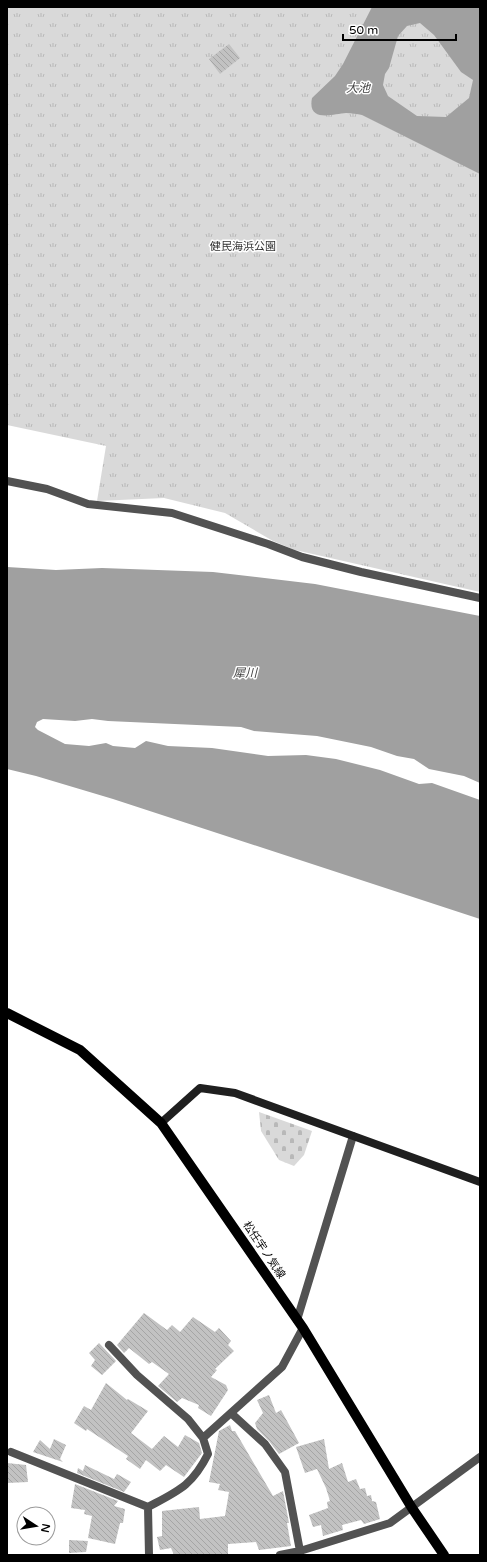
<svg xmlns="http://www.w3.org/2000/svg" width="487" height="1562" font-family="'Varela Round','Noto Sans JP',sans-serif">
	<style>
		.cemetery { fill: url(#cemetery-stones) }
		.park { fill: url(#park-tufts) }
		.water { fill: #a0a0a0; fill-rule: evenodd }
		.building { fill: url(#building-back-hatch) }
		.lines { fill: none; stroke-linecap: round; stroke-linejoin: round }
		.street { stroke: #525252; stroke-width: 8 }
		.secondary { stroke: #1f1f1f; stroke-width: 8 }
		.primary { stroke: #000; stroke-width: 10 }
		.labels { text-anchor: middle; dominant-baseline: central; stroke-width: 3; stroke-linejoin: round; paint-order: stroke }
		.park-label { font-size: 11px; fill: #303030; stroke: #fff }
		.street-label { font-size: 11px; fill: #000; stroke: #fff }
		.water-label { font-size: 12px; font-style: italic; fill: #414141; stroke: #fff }
	</style>
	<defs>
		<pattern id="cemetery-stones" width="16" height="16" patternUnits="userSpaceOnUse"><rect width="16" height="16" fill="#d9d9d9"/><path d="M2 7V4a2 2 0 0 1 4 0v3zM10 15v-3a2 2 0 0 1 4 0v3z" fill="#b8b8b8"/></pattern>
		<pattern id="park-tufts" width="24" height="20" patternUnits="userSpaceOnUse"><rect width="24" height="20" fill="#d9d9d9"/><path d="M3 7l-1-3M5 7V3M7 7l1-3M15 17l-1-3M17 17v-4M19 17l1-3" fill="none" stroke="#b8b8b8"/></pattern>
		<pattern id="building-back-hatch" width="6" height="6" patternUnits="userSpaceOnUse"><rect width="6" height="6" fill="#c2c2c2"/><path d="M-1 5l2 2M0 0l6 6M5-1l2 2" fill="none" stroke="#a5a5a5"/></pattern>
	</defs>
	<rect width="100%" height="100%" fill="#fff"/>
	<path class="cemetery" d="M259 1112 312 1131 304 1155 294 1166 279 1160 261 1131Z"/>
	<path class="park" d="M7 7H480V592L295 550 273 541 225 513 164 498 97 501 106 446 7 425Z"/>
	<path class="water" d="M372 7H480V174L362 115C357 114 352 113 346 113 333 114 307 123 312 98L335 76 343 64ZM420 23 434 35 461 72 473 80 469 98 446 117 417 116 388 96 383 85 385 74 389 68 398 36 407 26Z
		M7 567 56 570 102 568 213 572 315 584 480 616V783L464 776 429 769 414 759 397 756 371 747 317 736 254 731 241 727 108 721 92 719 75 721 43 719 37 722 35 727 38 730 65 744 89 746 106 743 113 746 135 748 146 741 168 746 212 748 268 756 306 755 336 759 380 770 419 784 432 783 480 800V919L113 799 36 776 7 769Z"/>
	<path class="building" d="M229 44 240 58 220 74 209 59Z
		M144 1313 167 1330 172 1325 180 1332 193 1317 215 1332 219 1328 231 1341 228 1345 234 1351 215 1369 217 1370 211 1377 226 1385 228 1390 211 1416 198 1408 199 1405 182 1398 177 1402 158 1386 169 1374 152 1362 149 1364 129 1348 124 1353 117 1345Z
		M99 1343 116 1361 102 1375 91 1366 95 1360 89 1353Z
		M106 1383 127 1400 128 1399 148 1411 131 1433 152 1449 164 1436 178 1447 185 1435 199 1443 202 1453 184 1477 166 1465 160 1471 146 1460 140 1469 126 1459 128 1456 87 1429 86 1431 74 1423 84 1406 91 1410Z
		M269 1395 276 1413 281 1410 299 1443 279 1454 269 1441 257 1429 255 1423 263 1413 257 1400Z
		M230 1425 232 1431H235L273 1496 283 1491 289 1523H287L291 1546 259 1550 256 1542 228 1544V1555H174L171 1548 160 1550 157 1537 162 1536V1511L199 1507 200 1519 225 1516 229 1492 218 1490 220 1484 209 1482 219 1431Z
		M54 1439 66 1445 60 1459 63 1462 33 1452 40 1440 50 1449Z
		M324 1439 329 1469 342 1463 348 1482 356 1479 360 1489 365 1488 367 1496 371 1495 372 1501 376 1502 380 1519 364 1524 361 1520 342 1525 343 1530 323 1536 321 1525 313 1527 309 1515 328 1508 327 1502 330 1501 326 1488 317 1469 305 1473 296 1447Z
		M7 1463 26 1465 28 1482 7 1483Z
		M85 1465 114 1479 117 1474 131 1482 124 1492 77 1473 78 1468 83 1471Z
		M75 1484 118 1501 114 1506 125 1509 123 1523H120L115 1544 88 1538 92 1516 84 1514 85 1510 71 1508Z
		M69 1540 88 1541 86 1552 69 1553Z"/>
	<g class="lines">
		<path class="street" d="M7 481 47 489 88 504 172 513 268 544 302 557 361 572 480 598
			M297 1320 353 1136
			M109 1345 137 1375 188 1419 203 1438 208 1454C192 1486 178 1491 148 1507L149 1555
			M232 1414 265 1444 285 1472 300 1551
			M203 1438 282 1367 303 1328
			M11 1452 148 1507
			M280 1555 300 1551 390 1523 480 1457"/>
		<path class="secondary" d="M161 1123 200 1088 235 1093 480 1182"/>
		<path class="primary" d="M7 1013 80 1050 161 1123 303 1328 412 1508 444 1555"/>
	</g>
	<g class="labels">
		<g class="park-label">
			<text x="243" y="246">健民海浜公園</text>
		</g>
		<g class="street-label">
			<text transform="translate(264 1250) rotate(56)">松任宇ノ気線</text>
		</g>
		<g class="water-label">
			<text x="358" y="88">大池</text>
			<text x="245" y="673">犀川</text>
		</g>
	</g>
	<rect width="487" height="1562" fill="none" stroke="#000000" stroke-width="16"/>
	<g transform="translate(36 1526) rotate(102)"><circle r="19" fill="#ffffff" stroke="#999999"/>
	<path d="M0-3L7 15L0 10L-7 15Z" fill="#000000"/>
	<text y="-6" font-size="11" font-weight="bold" text-anchor="middle" fill="#000000">N</text>
	</g>
	<path d="M343 34v6h113v-6" fill="none" stroke="#000000" stroke-width="2"/>
	<text x="349" y="34" font-size="12" fill="#000000" stroke="#ffffff" stroke-width="3" paint-order="stroke">50 m</text>
</svg>
